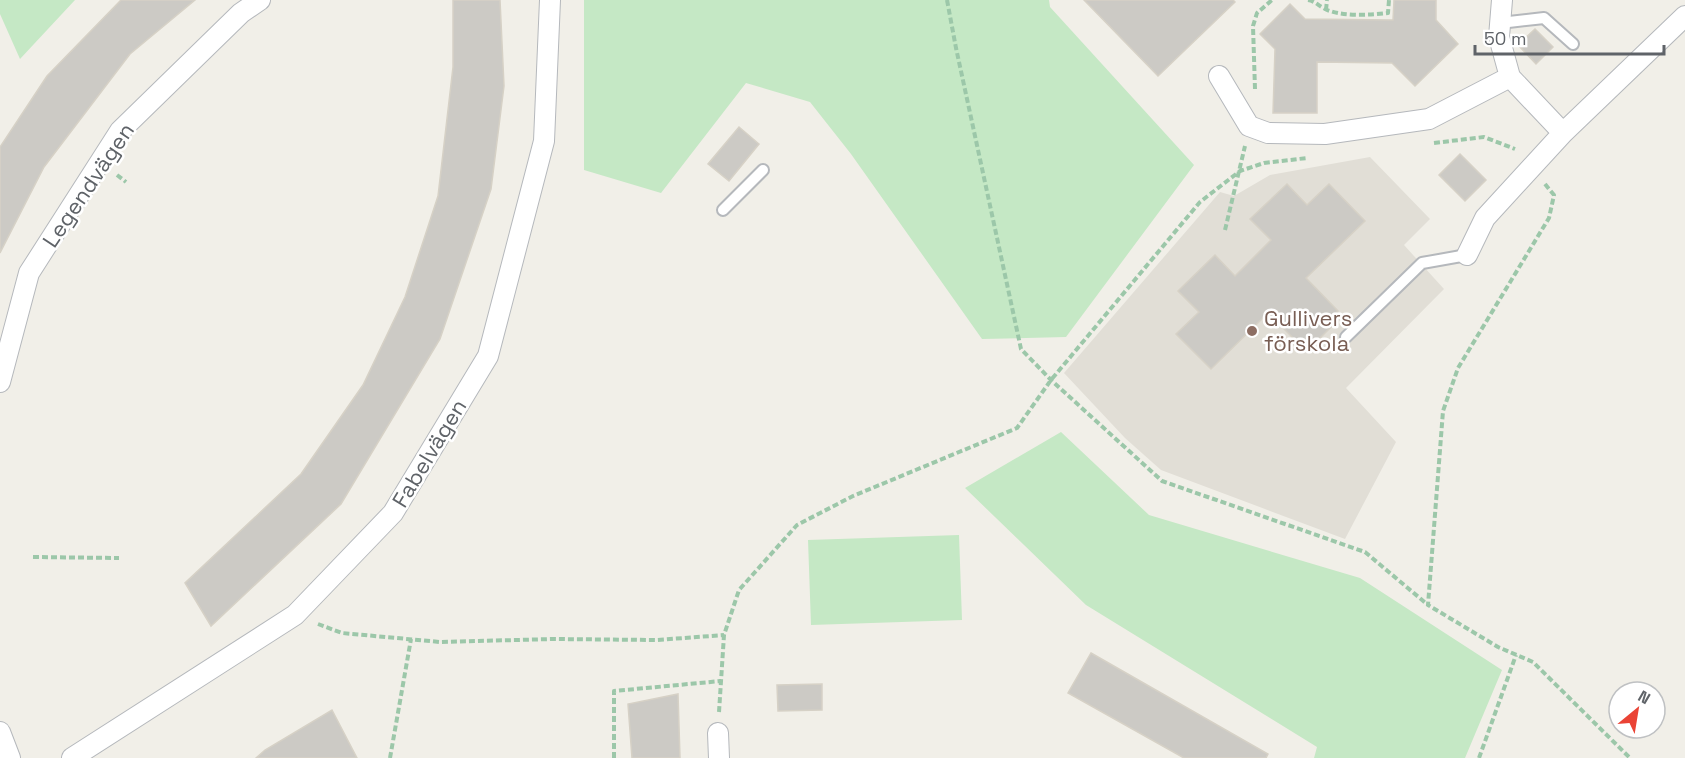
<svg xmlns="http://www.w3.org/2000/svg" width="1685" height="758" font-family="'Space Grotesk',sans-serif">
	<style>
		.education { fill: #e1ded6 }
		.green { fill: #c5e8c5 }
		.building { fill: #cccac5; stroke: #d6d1c6; stroke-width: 1.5 }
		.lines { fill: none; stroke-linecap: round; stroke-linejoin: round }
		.service-casing { stroke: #b5b8bc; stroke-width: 14 }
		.minor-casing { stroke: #b5b8bc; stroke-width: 22 }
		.path { stroke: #9cc7a9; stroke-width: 4; stroke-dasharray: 6 3; stroke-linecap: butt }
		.service { stroke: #fff; stroke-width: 10 }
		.minor { stroke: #fff; stroke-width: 20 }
		.education-dot { fill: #8d6e63; stroke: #fff; stroke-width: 2 }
		.labels { text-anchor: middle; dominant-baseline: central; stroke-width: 5; stroke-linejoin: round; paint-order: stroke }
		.street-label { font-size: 22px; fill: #5f6368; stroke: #fff }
		.education-label { font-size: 22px; fill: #785e54; stroke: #fff; text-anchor: start }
	</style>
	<rect width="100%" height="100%" fill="#f1efe8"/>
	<path class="education" d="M1370 157 1430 219 1404 245 1444 289 1346 388 1396 442 1345 539 1161 470 1125 438 1064 373 1220 192 1234 196 1270 175Z"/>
	<path class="green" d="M0 0H75L20 59 0 14Z
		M584 0H1049L1050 7 1194 165 1066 337 982 339 851 154 810 102 746 83 661 193 584 170Z
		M1061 432 1149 515 1360 578 1502 670 1465 758H1314L1317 747 1086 605 965 488Z
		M959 535 962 620 811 625 808 540Z"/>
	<path class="building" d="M121 0H195L130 54 44 167 0 253V147L47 76Z
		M453 0H500L504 86 491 189 440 339 341 504 211 626 185 583 301 474 363 385 405 297 438 196 453 67Z
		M1084 0H1233L1235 2 1158 76Z
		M1394 0H1436V20L1458 44 1415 86 1392 63 1317 62V113H1273L1275 49 1260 34 1290 4 1305 19 1393 20Z
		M1535 29 1553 47 1536 64 1518 45Z
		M739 127 759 144 729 181 708 164Z
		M1460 154 1486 180 1465 201 1439 175Z
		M1287 184 1307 205 1329 184 1365 221 1306 278 1338 311 1327 321 1332 326 1308 350 1303 344 1301 346 1268 313 1211 369 1176 334 1199 312 1178 291 1215 255 1235 276 1271 240 1250 219Z
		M1091 653 1268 754 1266 758H1184L1068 693Z
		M822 684V710L778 711 777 685Z
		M678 694 680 758H632L628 704Z
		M332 710 357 758H256L265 750Z"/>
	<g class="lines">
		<defs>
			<path id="service" d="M1500 23 1544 18 1573 44
				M723 210 763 170
				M1346 337 1422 263 1467 255"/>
			<path id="minor" d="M1502 0 1499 37 1510 77 1563 133
				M1219 76 1249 126 1268 133 1325 134 1429 119 1510 77
				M1467 255 1485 218 1563 133 1685 16
				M0 382 29 273 120 131 241 13 260 0
				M0 732 10 758
				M718 733 719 758
				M72 758 295 615 393 513 488 356 544 141 550 0"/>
		</defs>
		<use href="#service" class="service-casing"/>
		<use href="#minor" class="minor-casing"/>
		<path class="path" d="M947 0 956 48 1021 349 1051 380 1162 481 1365 552 1428 605
			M1308 0C1315 1 1319 6 1325 9 1341 17 1371 15 1388 13L1389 0
			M1326 10 1327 0
			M1255 89 1253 26 1257 13 1272 0
			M1434 143 1484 137 1515 149
			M117 175 126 182
			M1545 184 1554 195 1549 218 1458 368 1443 411 1428 605 1498 647 1533 662 1630 758
			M1225 230 1245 146
			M33 557 119 558
			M318 624 342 633 440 642 554 639 657 640 724 635
			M719 712 724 635 739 590 797 525 853 496 1017 428 1051 380 1200 202 1240 171 1264 163 1307 158
			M390 758 411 639
			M614 758V691L721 681
			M1479 758 1516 655"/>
		<use href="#service" class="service"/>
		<use href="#minor" class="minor"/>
	</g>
	<circle class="education-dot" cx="1252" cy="331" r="6"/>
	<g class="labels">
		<g class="street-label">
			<text transform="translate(88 185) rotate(-56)">Legendvägen</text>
			<text transform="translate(429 453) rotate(-59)">Fabelvägen</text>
		</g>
		<g class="education-label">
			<text x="1264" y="318">Gullivers<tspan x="1264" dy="25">förskola</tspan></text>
		</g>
	</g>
	<g transform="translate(1637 710) rotate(30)"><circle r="28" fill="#ffffff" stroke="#bfc1c3" stroke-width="1.5"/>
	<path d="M0-4.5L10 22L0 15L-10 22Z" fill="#ea4335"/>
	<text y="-9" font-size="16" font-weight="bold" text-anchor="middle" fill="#5f6368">N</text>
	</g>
	<path d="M1475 45v9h189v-9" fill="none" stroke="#5f6368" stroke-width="3"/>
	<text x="1484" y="45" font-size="18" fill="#5f6368" stroke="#ffffff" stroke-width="4.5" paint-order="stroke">50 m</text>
</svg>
